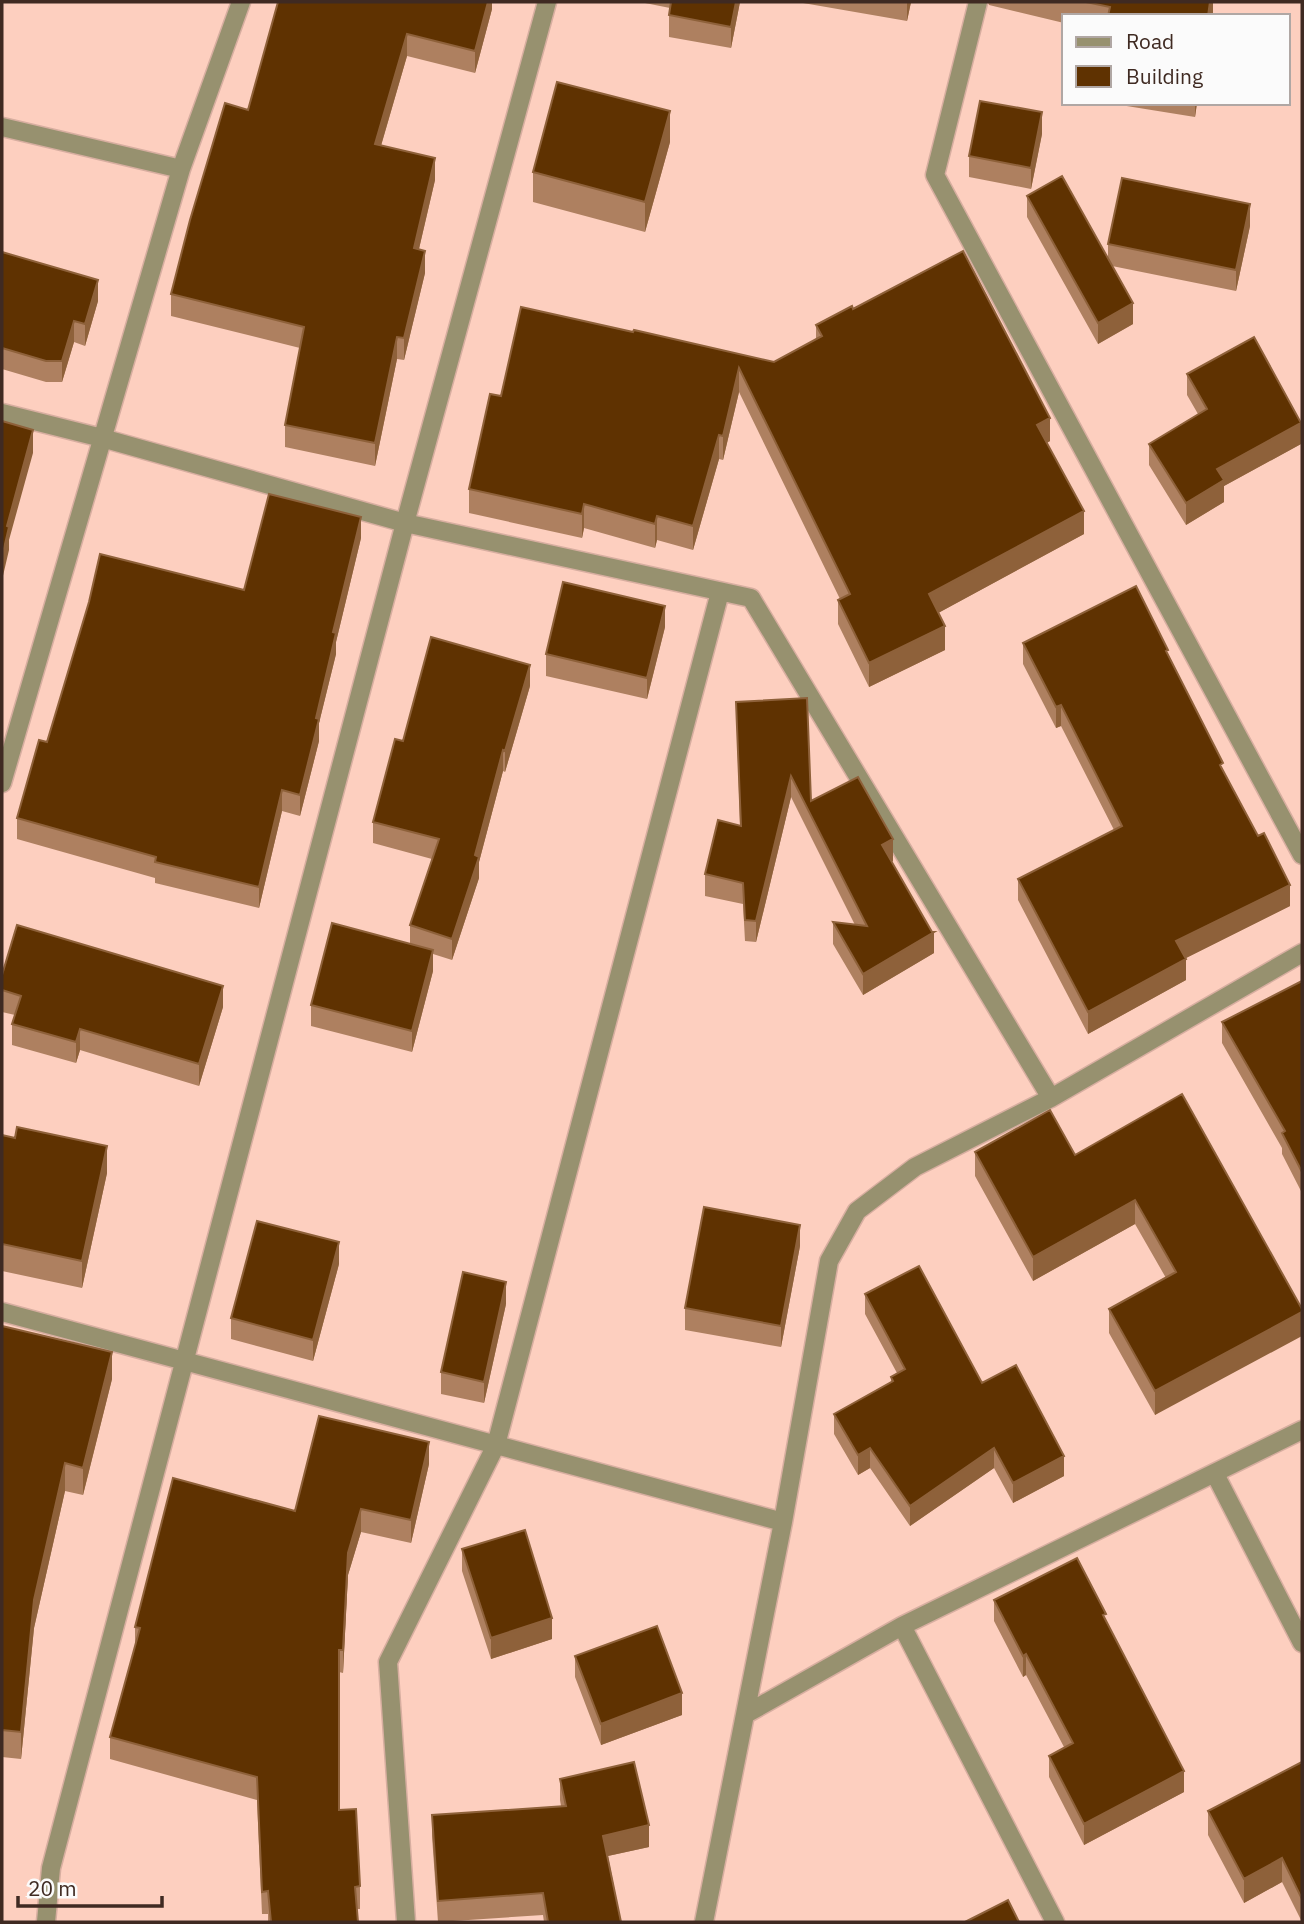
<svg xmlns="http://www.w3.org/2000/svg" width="1304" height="1924" font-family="'IBM Plex Sans',sans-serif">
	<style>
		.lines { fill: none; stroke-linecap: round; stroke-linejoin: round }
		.street-casing { stroke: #d7aea0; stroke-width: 21 }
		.street { stroke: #97916f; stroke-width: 18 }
		.wall { fill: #ae8060 }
		.shaded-wall { fill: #8e613a }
		.building { fill: #5f3201; stroke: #8e613a; stroke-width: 2 }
	</style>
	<rect width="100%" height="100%" fill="#fdcfbf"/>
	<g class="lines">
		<defs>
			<path id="street" d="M978 2 935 175 1302 855
				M2 127 181 169
				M2 413 102 438 405 523 751 598 1051 1098
				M2 783 181 169 241 2
				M2 1312 783 1522
				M1215 1474 1302 1643
				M902 1626 1055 1922
				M746 1714 902 1626 1302 1430
				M46 1922 51 1868 405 523 547 2
				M406 1922 388 1662 496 1445 720 592
				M704 1922 783 1522 829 1261 857 1211 915 1167 1051 1098 1302 953"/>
		</defs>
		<use href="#street" class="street-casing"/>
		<use href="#street" class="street"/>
	</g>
	<path class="wall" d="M278 2H492V9L475 73 407 56 381 146 435 180 419 249 425 273 404 360 397 359 375 466 285 447V425L300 348 171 316V294L248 110Z
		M645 2H740L731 48 669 37V15L670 8 645 3Z
		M803 2H911L907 21 803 3Z
		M988 2H1213V16H1064V23L989 5Z
		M1108 103H1197L1195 117Z
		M1042 134 1031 189 969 177V156Z
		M670 142 645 232 533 202V172Z
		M1027 196 1108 258V244L1250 226 1236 291 1112 266 1133 324 1098 344 1027 217Z
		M2 252 98 301 85 346 74 342 62 382H46L2 369Z
		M853 309 1050 441 1047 443 1084 534 938 613 945 650 869 687 838 624V600L840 599 739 392 723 460 719 459 693 550 657 540 655 548 584 528 582 538 469 513V489L501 396 774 362 816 340V325Z
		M1187 374 1301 444 1224 486V502L1186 525 1149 465V444L1198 414 1187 395Z
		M361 538 336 642V654L319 723V741L300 816 282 811 259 908 155 883V878L17 839V818L47 742 89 602 244 590Z
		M665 627 647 699 546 676V654Z
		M1023 643 1168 656 1223 770 1290 906 1186 958V980L1088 1034 1018 900V879L1114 830 1061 726 1056 728 1023 664Z
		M530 686 505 772 503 771 479 862V878L452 960 433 954V971L412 1052 311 1026V1005L410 943V925L432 859 373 843V822L403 741Z
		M736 702 811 801 893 861 891 862 934 953 863 995 833 944V922L855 925 791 797 756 942 745 941 743 904 705 896V874L740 825Z
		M2 975 223 1007 199 1086 80 1050 76 1063 12 1045V1024L15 1015 2 1012Z
		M1302 981V1193L1282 1154V1148L1222 1043V1022Z
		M2 1135 107 1173 82 1288 2 1271Z
		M975 1152 1075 1155 1302 1309 1155 1415 1109 1333V1309L1166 1278 1135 1224 1033 1281 975 1176Z
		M800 1246 781 1347 685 1330V1308Z
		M339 1264 313 1361 231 1339V1318Z
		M865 1294 982 1383 1064 1476 1013 1503 994 1468 910 1526 870 1468 858 1475 834 1434V1414L891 1382V1377L897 1373 865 1314Z
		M506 1304 484 1403 441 1394V1372Z
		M2 1326 112 1379 83 1495 65 1491 34 1628 21 1759 2 1757Z
		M429 1464 411 1543 361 1532 348 1575 343 1673 339 1672V1810L360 1886V1909H357L358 1922H268V1914H262L257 1800 110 1759V1737L135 1648V1627L295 1511Z
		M462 1549 552 1639 491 1659 462 1571Z
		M994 1600 1106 1622 1184 1792 1084 1845 1049 1777V1756L1064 1747 1026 1675 1023 1677 994 1621Z
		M575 1656 682 1715 601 1745 575 1677Z
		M1302 1762V1922L1282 1882 1244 1903 1208 1835V1811Z
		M560 1779 649 1847 608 1856 621 1922H544L543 1915 438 1922 432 1836V1815L561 1806 560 1800Z"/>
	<path class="shaded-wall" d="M488 2H492V9L475 73V51Z
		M736 2H740L731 48V27Z
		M907 2H911L907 21Z
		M1210 2H1213V16H1208Z
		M407 34V56L375 166V144Z
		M1195 103H1197L1195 117Z
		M670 111V142L645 232V202Z
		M1042 112V134L1031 189V168Z
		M435 158V180L414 270V248Z
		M1250 204V226L1236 291V270Z
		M425 251V273L404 360V338Z
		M98 280V301L85 346V324Z
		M1133 303V324L1098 344V323Z
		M74 321V342L62 382V361Z
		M397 337V359L375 466V443Z
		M739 368V392L723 460V436Z
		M1050 418V441L1037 448V425Z
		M1301 423V444L1224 486V502L1186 525V503L1217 469Z
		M33 430V453L9 540V550L2 580V557L7 526Z
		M719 435V459L693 550V526Z
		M584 504V528L582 538V514Z
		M1084 511V534L929 618V594Z
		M657 516V540L655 548V524Z
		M361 517V538L336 642V654L319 723V741L300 816V795L333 632Z
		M665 606V627L647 699V678Z
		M945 626V650L869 687V663Z
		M530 665V686L505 772V751Z
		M1061 705V726L1056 728V707Z
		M503 750V771L479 862V878L452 960V939Z
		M791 776V797L756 942V921Z
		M282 790V811L259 908V887Z
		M893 839V861L882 867V845Z
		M1290 885V906L1176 963V941Z
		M934 932V953L863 995V974Z
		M433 950V971L412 1052V1031Z
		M1186 959V980L1088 1034V1012Z
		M223 986V1007L199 1086V1064Z
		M80 1029V1050L76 1063V1042Z
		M107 1146V1173L82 1288V1261Z
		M1135 1200V1224L1033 1281V1257Z
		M800 1225V1246L781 1347V1326Z
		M339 1242V1264L313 1361V1340Z
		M506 1282V1304L484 1403V1382Z
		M1302 1312V1336L1155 1415V1391Z
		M112 1352V1379L83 1495V1468Z
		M429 1442V1464L411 1543V1520Z
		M870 1448V1468L858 1475V1455Z
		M994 1448V1468L910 1526V1506Z
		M1064 1456V1476L1013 1503V1483Z
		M65 1463V1491L34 1628 21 1759V1732L34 1600Z
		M361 1509V1532L348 1575 343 1673V1650L348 1553Z
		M552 1618V1639L491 1659V1638Z
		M1026 1654V1675L1023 1677V1656Z
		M682 1693V1715L601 1745V1724Z
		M1184 1771V1792L1084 1845V1824Z
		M649 1825V1847L603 1857V1836Z
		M1282 1858V1882L1244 1903V1879Z"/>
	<path class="building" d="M278 2H488L475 51 407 34 375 144 435 158 414 248 425 251 404 338 397 337 375 443 285 425 304 327 171 294 190 220 225 103 248 110Z
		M671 2H736L731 27 669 15Z
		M1086 2H1210L1208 16H1108L1110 7Z
		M557 82 670 111 645 202 533 172Z
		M980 101 1042 112 1031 168 969 156Z
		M1062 176 1133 303 1098 323 1027 196Z
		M1122 178 1250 204 1236 270 1108 244Z
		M963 251 1050 418 1037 425 1084 511 929 594 945 626 869 663 838 600 850 594 739 368 723 436 719 435 693 526 657 516 655 524 584 504 582 514 469 489 490 394 501 396 521 307 633 332 634 330 774 362 822 336 816 325 852 306 853 309Z
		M2 252 98 280 85 324 74 321 62 361H46L2 348Z
		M1254 337 1301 423 1217 469 1224 480 1186 503 1149 444 1207 409 1187 374Z
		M2 421 33 430 7 526 9 527 2 557Z
		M269 494 361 517 333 632 336 633 316 718 319 719 300 795 282 790 259 887 155 862 156 857 17 818 39 740 47 742 89 602 100 554 244 590Z
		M563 582 665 606 647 678 546 654Z
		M1136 586 1168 650 1166 651 1223 763 1220 765 1258 836 1264 833 1290 885 1176 941 1186 959 1088 1012 1018 879 1122 826 1061 705 1056 707 1023 643Z
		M431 637 530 665 505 751 503 750 475 855 479 857 452 939 410 925 439 839 373 822 395 739 403 741Z
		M807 698 811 801 858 777 893 839 882 845 932 932H934L863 974 833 922 867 926 791 776 756 921 745 920 743 883 705 874 718 820 741 826 736 702Z
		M332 923 433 950 412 1031 311 1005Z
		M17 925 223 986 199 1064 80 1029 76 1042 12 1024 21 996 2 990V975Z
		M1302 981V1172L1282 1133 1285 1131 1222 1022Z
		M1182 1094 1302 1309V1312L1155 1391 1109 1309 1176 1272 1135 1200 1033 1257 975 1152 1050 1110 1075 1155Z
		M17 1127 107 1146 82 1261 2 1244V1135L15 1138Z
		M704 1207 800 1225 781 1326 685 1308Z
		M257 1221 339 1242 313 1340 231 1318Z
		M919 1266 982 1383 1016 1365 1064 1456 1013 1483 994 1448 910 1506 870 1448 858 1455 834 1414 893 1381 891 1377 905 1369 865 1294Z
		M463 1272 506 1282 484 1382 441 1372Z
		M2 1326 112 1352 83 1468 65 1463 34 1600 21 1732 2 1730Z
		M319 1416 429 1442 411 1520 361 1509 348 1553 343 1650H339V1810L356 1809 360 1886 355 1887 358 1922H271L268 1891 262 1892 257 1777 110 1737 140 1628 135 1627 173 1478 295 1511Z
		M525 1530 552 1618 491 1638 462 1549Z
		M1077 1558 1106 1614 1103 1615 1184 1771 1084 1824 1049 1756 1073 1743 1026 1654 1023 1656 994 1600Z
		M657 1626 682 1693 601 1724 575 1656Z
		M634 1762 649 1825 603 1836 621 1922H548L543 1893 438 1901 432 1815 566 1806 560 1779Z
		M1302 1762V1899L1282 1858 1244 1879 1208 1811Z
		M1008 1900 1019 1922H965Z"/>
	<rect width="1304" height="1924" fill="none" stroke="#3f2a22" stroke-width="7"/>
	<rect x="1062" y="14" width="228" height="91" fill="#fbfbfb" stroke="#b0a7a4" stroke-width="2"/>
	<rect x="1076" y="37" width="35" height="10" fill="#97916f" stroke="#b0a7a4" stroke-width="2"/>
	<text x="1126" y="49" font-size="21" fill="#3f2a22">Road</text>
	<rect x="1076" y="66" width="35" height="21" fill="#5f3201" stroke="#b0a7a4" stroke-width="2"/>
	<text x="1126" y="84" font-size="21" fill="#3f2a22">Building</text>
	<path d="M18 1896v10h144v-10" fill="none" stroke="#3f2a22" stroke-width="3.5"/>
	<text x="28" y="1896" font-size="21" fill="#3f2a22" stroke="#fbfbfb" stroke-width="5" paint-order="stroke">20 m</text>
</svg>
